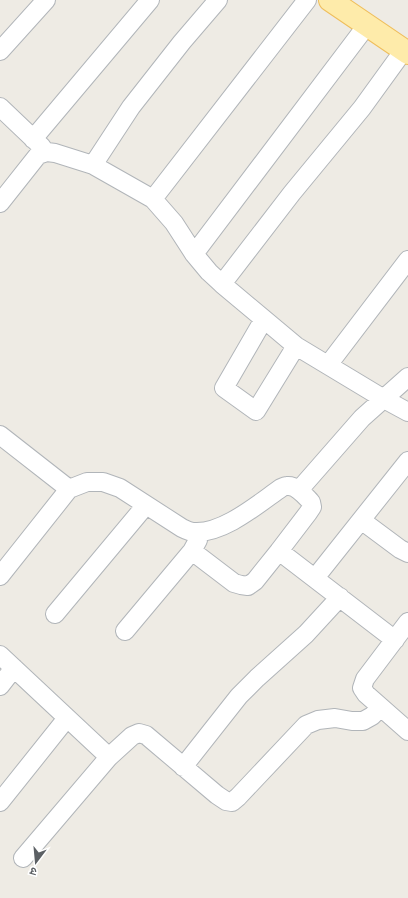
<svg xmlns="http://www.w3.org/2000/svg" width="408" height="898" font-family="Signika,'Noto Sans Devanagari',sans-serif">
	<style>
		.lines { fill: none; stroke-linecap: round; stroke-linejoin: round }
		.minor-casing { stroke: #b1b5b9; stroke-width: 20 }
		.major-casing { stroke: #efbe5c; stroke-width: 24 }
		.minor { stroke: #fff; stroke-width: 18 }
		.major { stroke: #feebaa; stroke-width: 22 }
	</style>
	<rect width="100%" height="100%" fill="#eeebe4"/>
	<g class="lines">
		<defs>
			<path id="minor" d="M0 51 46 0
				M0 107 42 147
				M33 139 150 0
				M93 165 131 107 182 42 218 0
				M153 199 307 0
				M0 203 38 155 47 152 55 153 93 165 153 199 174 223 194 254 209 272 222 284 296 346 384 399 408 412
				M194 254 367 25
				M222 284 292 193 362 108 404 50
				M264 319 224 388 256 411 296 346
				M328 365 408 260
				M0 435 69 489
				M299 490 362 418 408 377
				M361 520 400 549 408 553
				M279 551 395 640
				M0 576 69 489 87 482H103L120 488 182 528C186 530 190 532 194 532 223 534 258 504 281 488 283 487 285 486 287 486 297 485 305 496 311 502L312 507 308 513 279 551 255 581 248 586 241 585 234 583 192 551
				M315 578 408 461
				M55 614 146 505
				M408 622 365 679 362 688 366 694 408 731
				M125 631 192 551 198 540
				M0 655 109 757
				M0 686 14 668
				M183 767 239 696 257 678 306 634 340 597
				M0 802 67 718
				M23 858 109 757 132 736 139 733 146 735 217 795 226 801 232 802 238 797 306 725 318 720 335 718 352 721H363L372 716 381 707"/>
			<path id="major" d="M330 0 408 53"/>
		</defs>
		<use href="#minor" class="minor-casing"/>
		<use href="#major" class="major-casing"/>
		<use href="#minor" class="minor"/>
		<use href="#major" class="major"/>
	</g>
	<g transform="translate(36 862) rotate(196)" stroke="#ffffff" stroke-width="3" paint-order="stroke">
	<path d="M0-3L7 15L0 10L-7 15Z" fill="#5c6064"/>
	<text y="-6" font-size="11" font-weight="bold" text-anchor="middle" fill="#5c6064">उ</text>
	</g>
</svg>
